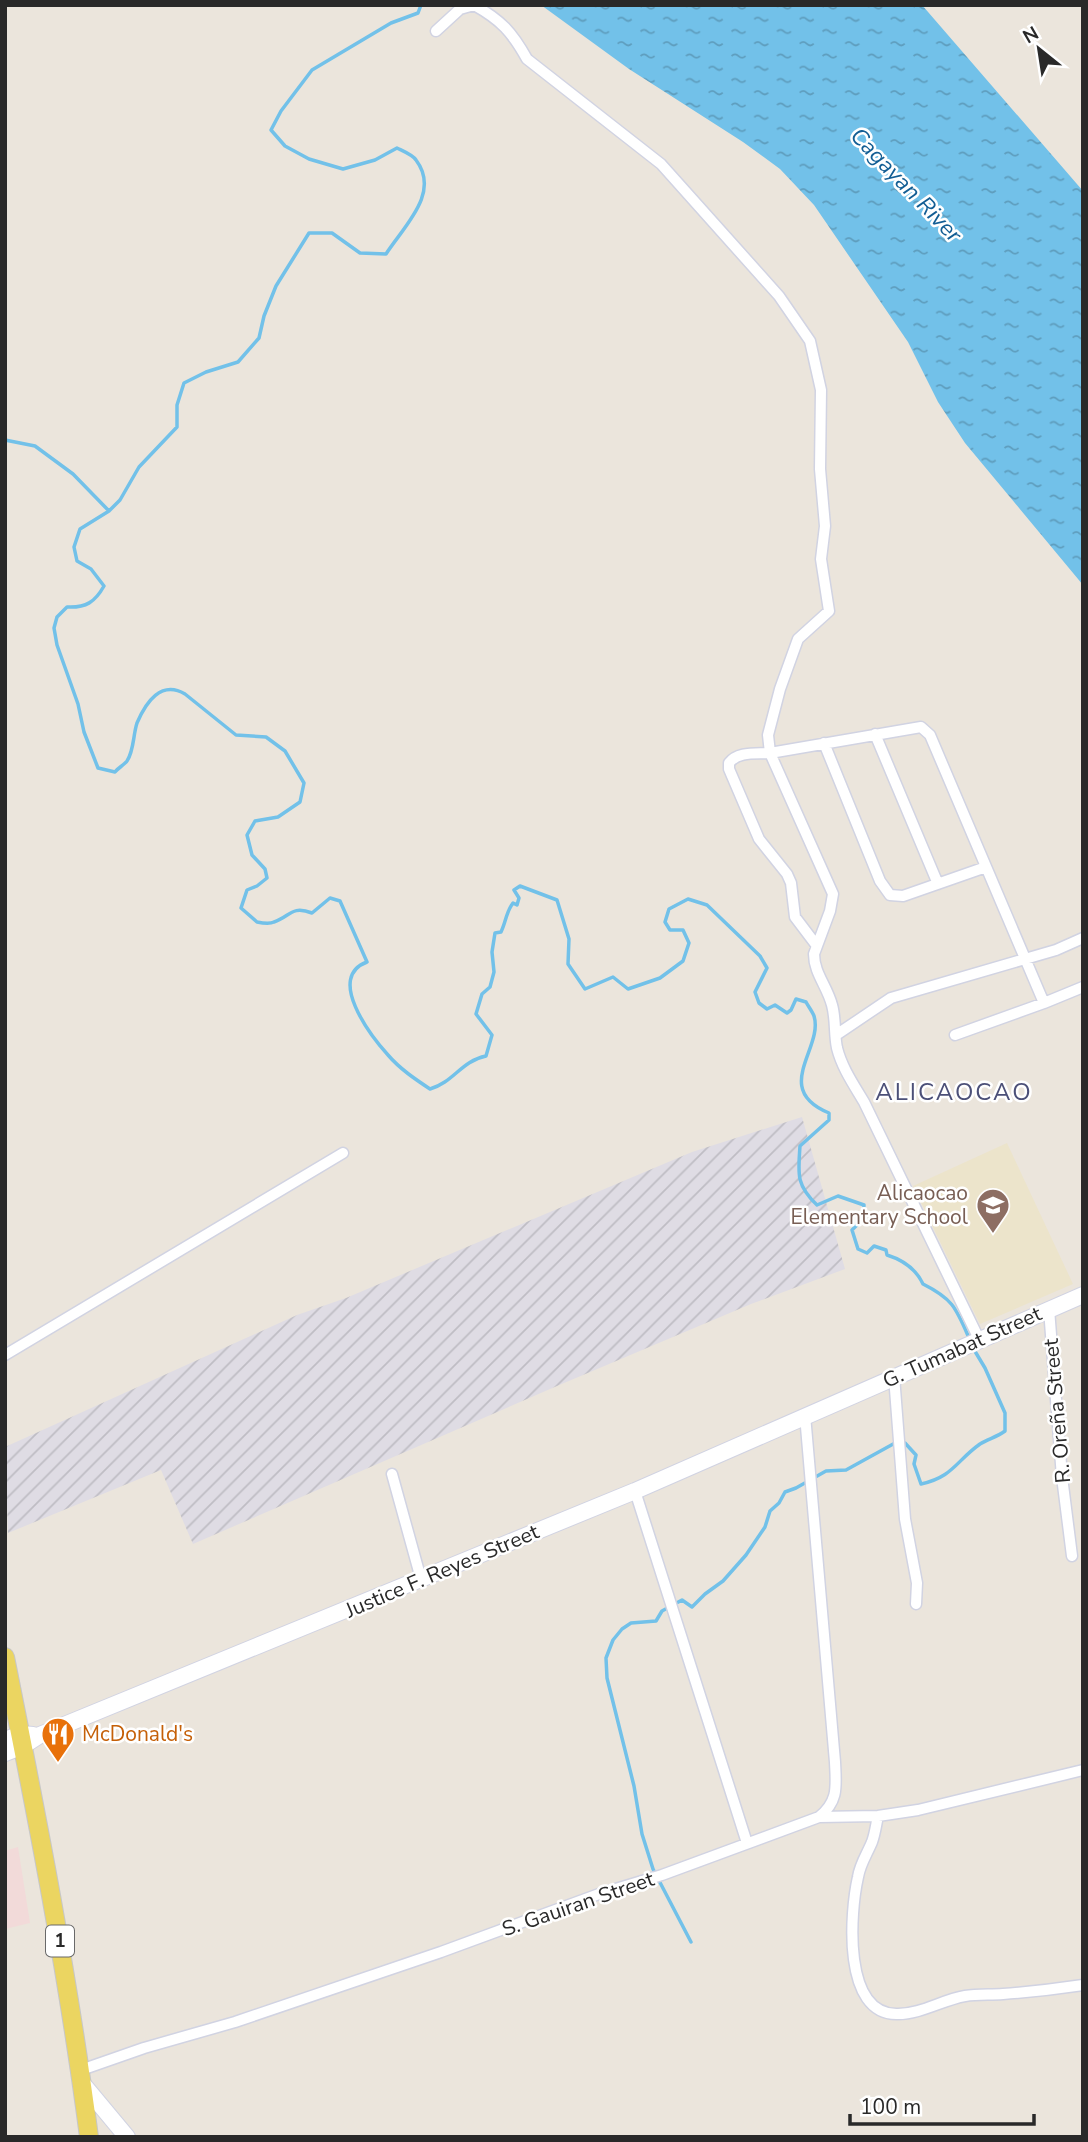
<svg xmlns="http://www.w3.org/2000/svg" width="1088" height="2142" font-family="'Nunito Sans',sans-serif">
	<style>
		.industrial { fill: url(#industrial-furrows) }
		.education { fill: #ece4cb }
		.medical { fill: #f2dad9 }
		.water { fill: url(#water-ripples) }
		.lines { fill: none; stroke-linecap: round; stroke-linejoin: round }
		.stream { stroke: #72c1e9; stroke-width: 3.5 }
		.street-casing { stroke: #d1d3e2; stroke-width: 13 }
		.secondary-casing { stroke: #d1d3e2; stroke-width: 18 }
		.primary-casing { stroke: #c7c7c7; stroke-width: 20 }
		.street { stroke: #fff; stroke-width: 10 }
		.secondary { stroke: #fff; stroke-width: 16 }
		.primary { stroke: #ebd561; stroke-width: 18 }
		.labels { text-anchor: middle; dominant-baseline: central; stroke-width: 5; stroke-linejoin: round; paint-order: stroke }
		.shield { fill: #fff; stroke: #696969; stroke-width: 2 }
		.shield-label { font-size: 19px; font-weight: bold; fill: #292929 }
		.education-label { font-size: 21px; fill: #785e54; stroke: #fff; text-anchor: end }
		.street-label { font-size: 21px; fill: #292929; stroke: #fff }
		.food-label { font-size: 21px; fill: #c56008; stroke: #fff; text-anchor: start }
		.water-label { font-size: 23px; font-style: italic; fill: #135e94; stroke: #fff }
		.quarter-label { font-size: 24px; letter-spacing: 2px; fill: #4c5078; stroke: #fff }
	</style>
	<defs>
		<pattern id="industrial-furrows" width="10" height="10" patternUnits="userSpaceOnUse" patternTransform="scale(1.75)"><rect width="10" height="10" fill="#dfdce4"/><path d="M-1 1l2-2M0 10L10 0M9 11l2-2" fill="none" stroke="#bfbdc4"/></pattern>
		<pattern id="water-ripples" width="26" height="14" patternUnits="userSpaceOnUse" patternTransform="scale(1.75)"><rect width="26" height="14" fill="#72c1e9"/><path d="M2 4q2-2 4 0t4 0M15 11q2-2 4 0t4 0" fill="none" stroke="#5e9dbd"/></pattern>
	</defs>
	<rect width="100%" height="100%" fill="#ebe5dc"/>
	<path class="industrial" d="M802 1117 845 1269 751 1304 557 1386 193 1544 161 1470 8 1533 5 1447 297 1315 346 1298 692 1152Z"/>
	<path class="education" d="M1007 1143 1073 1284 980 1324 913 1186Z"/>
	<path class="medical" d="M18 1847 30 1923 5 1929V1851Z"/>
	<path class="water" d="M541 5H922L1083 191V585L965 443 938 402 908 342 814 205 780 169 743 142 629 69Z"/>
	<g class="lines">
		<path class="stream" d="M421 5 418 13 391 23 312 70 281 111 271 130 285 146 309 159 343 169 375 160 397 148C403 151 413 155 416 160 441 193 404 226 386 254L360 253 332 233H309L276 286 264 316 259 338 238 362 206 372 184 383 177 405V427L139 467 120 500 109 511 80 529 74 547 77 561 91 569 104 586C95 602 86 608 67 607L57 617 54 628 57 645 78 704 84 732 98 768 115 772C118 768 124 765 127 761 134 751 133 735 137 723 146 702 161 680 185 694L236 735 266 737 285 751 304 783 300 802 278 817 255 821 247 835 252 855 265 869 267 878 257 886 247 890 241 908 257 922C262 923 270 924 274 922 290 917 291 905 312 913L330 898 340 901 367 962C326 977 370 1035 388 1055 400 1069 415 1079 430 1089 454 1082 461 1061 486 1056L492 1035 476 1014 482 994 490 987 494 972 492 952 495 933 501 932C506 922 506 912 513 903L517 905 519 898 514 890 520 886 557 900 569 939 568 964 585 989 613 977 628 989 660 978 683 961 689 943 683 930H670L665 922 669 909 688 899 707 905 760 956 767 968 755 992 759 1003 767 1009 775 1005 787 1013 791 1010 796 999 806 1002C808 1006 812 1011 814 1016 824 1048 771 1089 829 1113V1120L800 1146C798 1174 796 1185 817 1205L838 1196 864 1205 863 1219 852 1230 858 1249 867 1253 874 1246 886 1250 887 1255C903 1260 916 1269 923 1284 953 1299 956 1308 969 1338
			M5 440 35 446 73 474 109 511
			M691 1942 653 1869 642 1834 634 1786 607 1678 606 1658 613 1640 622 1629 631 1623 656 1621 662 1611 682 1600 692 1607 705 1594 723 1581 746 1555 765 1527 770 1511 779 1503 785 1492 796 1488 826 1471 846 1470 895 1443H905L916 1455 914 1464 921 1484C953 1477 956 1461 980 1444 988 1439 997 1437 1005 1431V1413L985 1368 973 1348"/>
		<defs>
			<path id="street" d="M436 31 460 9 474 5C501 20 512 32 527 59L661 164 779 296 810 341 821 390 820 469 825 526 821 559 829 611 798 639 780 689 768 735 770 753 833 894 830 911 814 954C814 973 827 986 832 1005 836 1019 834 1034 837 1048 842 1068 854 1085 864 1102L979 1339
				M875 734 938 884
				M824 743 880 881 890 895 903 896 986 867
				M817 946 795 917 791 883 787 874 759 839 729 769V763C738 751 756 754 770 753L921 727 930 735 1044 1003 1083 987
				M836 1035 891 998 1056 950 1083 938
				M955 1035 1044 1003
				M1049 1309 1062 1477 1072 1556
				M5 1355 343 1153
				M894 1376 905 1519 917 1583 916 1604
				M805 1415 835 1762C836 1786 839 1801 819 1817
				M392 1474 421 1579
				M635 1491 747 1843
				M878 1816C876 1825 875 1834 872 1842 867 1854 860 1864 858 1877 850 1912 842 2016 898 2014 921 2014 942 2000 965 1996 978 1994 990 1995 1003 1994 1030 1992 1056 1989 1083 1985
				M81 2070 144 2048 235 2022 441 1952 599 1894 662 1875 819 1817 878 1816 918 1810 1083 1770"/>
			<path id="secondary" d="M5 1740 21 1734 33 1735
				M5 1753 23 1746 40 1735 635 1491 1083 1295
				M82 2083 127 2137"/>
			<path id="primary" d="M5 1657C37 1817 68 1975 89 2137"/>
		</defs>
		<use href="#street" class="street-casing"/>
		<use href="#secondary" class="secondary-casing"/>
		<use href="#primary" class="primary-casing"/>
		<use href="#street" class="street"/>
		<use href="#secondary" class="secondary"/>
		<use href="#primary" class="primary"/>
	</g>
	<defs>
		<symbol id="school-pin" viewBox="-11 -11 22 30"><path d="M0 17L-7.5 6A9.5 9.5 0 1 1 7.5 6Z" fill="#8d6e63" stroke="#fff"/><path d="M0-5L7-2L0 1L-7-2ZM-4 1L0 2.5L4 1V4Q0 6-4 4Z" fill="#fff"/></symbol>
		<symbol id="restaurant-pin" viewBox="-11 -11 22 30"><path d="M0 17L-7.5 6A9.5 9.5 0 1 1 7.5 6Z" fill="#e8710a" stroke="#fff"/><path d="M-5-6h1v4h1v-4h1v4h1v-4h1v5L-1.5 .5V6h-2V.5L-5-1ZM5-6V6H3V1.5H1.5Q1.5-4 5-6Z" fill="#fff"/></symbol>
	</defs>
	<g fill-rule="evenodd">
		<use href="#school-pin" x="974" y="1186" width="38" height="52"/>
		<use href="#restaurant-pin" x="39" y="1715" width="38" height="52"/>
	</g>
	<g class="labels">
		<rect class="shield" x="46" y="1925.5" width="28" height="31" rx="5"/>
		<g class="shield-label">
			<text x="60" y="1941">1</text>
		</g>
		<g class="education-label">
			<text x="968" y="1193">Alicaocao<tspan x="968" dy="24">Elementary School</tspan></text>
		</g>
		<g class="street-label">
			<text transform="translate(962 1347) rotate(-24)">G. Tumabat Street</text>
			<text transform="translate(1057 1411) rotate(-95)">R. Oreña Street</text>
			<text transform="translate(442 1571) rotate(-23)">Justice F. Reyes Street</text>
			<text transform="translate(578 1904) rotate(-19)">S. Gauiran Street</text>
		</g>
		<g class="food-label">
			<text x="82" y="1734">McDonald's</text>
		</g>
		<g class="water-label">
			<text transform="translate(906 185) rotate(46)">Cagayan River</text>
		</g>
		<g class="quarter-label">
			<text x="954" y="1092">ALICAOCAO</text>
		</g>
	</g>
	<rect width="1088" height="2142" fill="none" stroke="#292929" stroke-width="14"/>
	<g transform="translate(1039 49) rotate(330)" stroke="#ffffff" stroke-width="5" paint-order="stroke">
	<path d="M0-5L12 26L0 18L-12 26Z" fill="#292929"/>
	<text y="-10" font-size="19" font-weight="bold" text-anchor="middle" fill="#292929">N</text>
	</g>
	<path d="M850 2114v10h184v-10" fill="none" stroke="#292929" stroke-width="3.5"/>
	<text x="860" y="2114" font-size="21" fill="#292929" stroke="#ffffff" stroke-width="5" paint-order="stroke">100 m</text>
</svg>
